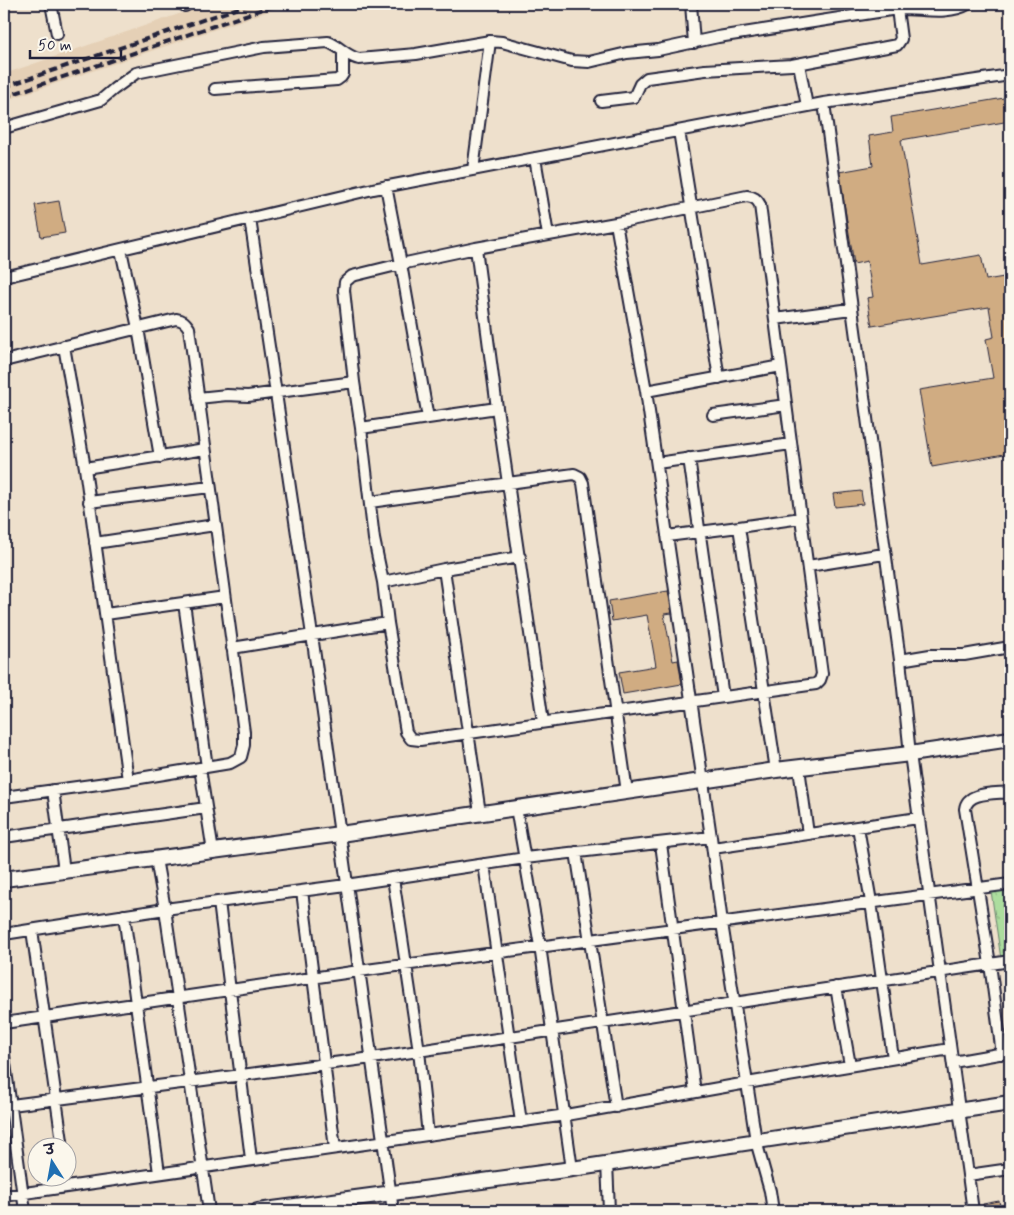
<svg xmlns="http://www.w3.org/2000/svg" width="1014" height="1215" font-family="Mynerve,'Playpen Sans Deva',sans-serif">
	<style>
		.built { fill: #e5d0b6 }
		.park { fill: url(#park-crowns); stroke: #67806c }
		.building { fill: #d0ac82; stroke: #22223b }
		.lines { fill: none; stroke-linecap: round; stroke-linejoin: round }
		.street-casing { stroke: #22223b; stroke-width: 14 }
		.secondary-casing { stroke: #22223b; stroke-width: 18 }
		.street { stroke: #fbf7ec; stroke-width: 10 }
		.secondary { stroke: #fbf7ec; stroke-width: 14 }
		.rail { stroke: #22223b; stroke-width: 4; stroke-dasharray: 8 4; stroke-linecap: butt }
	</style>
	<defs>
		<pattern id="park-crowns" width="20" height="18" patternUnits="userSpaceOnUse" patternTransform="scale(1.25)"><rect width="20" height="18" fill="#acdd9e"/><path d="M2 6a3 3 0 1 1 6 0M12 15a3 3 0 1 1 6 0" fill="none" stroke="#94bd89"/></pattern>
	</defs>
	<rect width="100%" height="100%" fill="#eee0cc"/>
	<filter id="ink" filterUnits="userSpaceOnUse"><feTurbulence type="fractalNoise" baseFrequency=".02" numOctaves="2"/><feDisplacementMap in="SourceGraphic" scale="10" xChannelSelector="R" yChannelSelector="G"/><feConvolveMatrix kernelMatrix="1 2 1 2 8 2 1 2 1" color-interpolation-filters="sRGB"/></filter>
	<g filter="url(#ink)">
		<path class="built" d="M208 4H290L4 101V74Z"/>
		<path class="park" d="M1010 881V964L1002 966 990 884Z"/>
		<path class="building" d="M1010 97V121L901 140 922 265 981 255 986 280 1010 276V453L932 467 919 390 993 378 986 339 994 337 989 307 872 326 867 298 873 297 867 261 854 264 839 172 873 166 869 136 893 132 891 117Z
			M59 201 65 233 41 237 35 205Z
			M861 491 863 504 835 507 833 494Z
			M668 591 672 613 664 614 673 661 678 660 682 684 623 694 619 672 656 666 647 615 612 621 609 601Z
			M999 1201 1000 1206 983 1209V1204Z"/>
		<g class="lines">
			<defs>
				<path id="street" d="M51 4 57 34
					M184 4 185 6
					M691 4 694 43
					M799 64 807 106
					M215 89 337 80 341 77 343 74V52
					M601 101 634 97 640 84 647 78 705 70 792 65 897 45 901 39 897 9
					M824 103 900 660 910 754 973 1211
					M4 128 101 100 114 89 136 73 264 47 328 42C340 46 345 56 359 59L416 54 490 41
					M679 131 719 378
					M535 158 548 235
					M473 170 490 41 502 42 572 61 589 62 627 53 658 50 718 37 897 9C919 8 948 16 968 4
					M386 186 401 264 476 248
					M250 219 312 635 393 1211
					M121 250 138 328 160 457
					M4 277 373 189 824 103 1010 75
					M775 319 851 309
					M64 346 85 468 128 780
					M4 361 176 319C183 320 185 322 189 328L244 732V745L241 757 230 763 128 780 4 797
					M646 391 781 366
					M198 398 227 395 248 396 354 382 344 290 345 282 352 276 401 264 428 418 361 428 354 382
					M497 408 476 248 616 223
					M713 415 786 405
					M428 418 497 408 543 722
					M361 428 374 539 383 582 388 623 406 732 411 739 420 740 816 684 820 680 822 674 801 518 739 527 776 770
					M689 458 723 697
					M657 463 791 444
					M85 468 205 449
					M89 502 210 487
					M370 502 574 474 580 477 583 483 627 792
					M667 536 739 527
					M95 543 215 525
					M808 566 884 554
					M444 569 520 557
					M383 582 444 569 480 813
					M184 603 207 767
					M106 614 225 597
					M232 648 388 623
					M900 660 930 655H964L1010 647
					M200 768 213 852
					M799 768 808 834
					M53 790 64 871
					M516 808 540 946 572 1169
					M858 827 871 902 893 1058
					M4 837 206 808
					M661 844 695 1092
					M713 848 918 818
					M576 852 616 1107
					M156 859 165 909 209 1211
					M484 864 521 1122
					M393 878 419 1051 428 1135
					M302 891 335 1148
					M219 902 251 1159
					M124 915 159 1173
					M32 930 63 1148
					M4 934 165 909 346 885 525 858 711 837
					M836 987 850 1065
					M4 1023 359 971 1010 884
					M1002 1054 990 964 965 809C967 791 996 794 1010 792
					M4 1056 25 1211
					M953 1062 1010 1052
					M4 1106 372 1058 1010 961
					M607 1162 609 1211
					M968 1175 1010 1169
					M4 1196 566 1115 747 1083 950 1049
					M773 1211 770 1191 756 1141 747 1083 722 923 711 837 646 391 616 223 747 196C754 197 757 199 760 205L801 518"/>
				<path id="secondary" d="M4 879 340 834 776 770 910 754 1010 739
					M258 1211 572 1169 1010 1103"/>
			</defs>
			<use href="#street" class="street-casing"/>
			<use href="#secondary" class="secondary-casing"/>
			<use href="#street" class="street"/>
			<use href="#secondary" class="secondary"/>
			<path class="rail" d="M4 87 250 4
				M4 97 278 4"/>
		</g>
	</g>
	<rect width="1014" height="1215" fill="none" stroke="#fbf7ec" stroke-width="20"/>
	<rect x="10" y="10" width="994" height="1195" fill="none" stroke="#22223b" stroke-width="2" filter="url(#ink)"/>
	<g transform="translate(52 1162) rotate(349)"><circle r="24" fill="#fbf7ec" stroke="#a4a2a5"/>
	<path d="M0-4L9 19L0 12L-9 19Z" fill="#1f6fb2"/>
	<text y="-8" font-size="14" font-weight="bold" text-anchor="middle" fill="#22223b">उ</text>
	</g>
	<path d="M30 50v8h91v-8" fill="none" stroke="#22223b" stroke-width="2.5"/>
	<text x="38" y="50" font-size="15" fill="#22223b" stroke="#fbf7ec" stroke-width="4" paint-order="stroke">50 m</text>
</svg>
